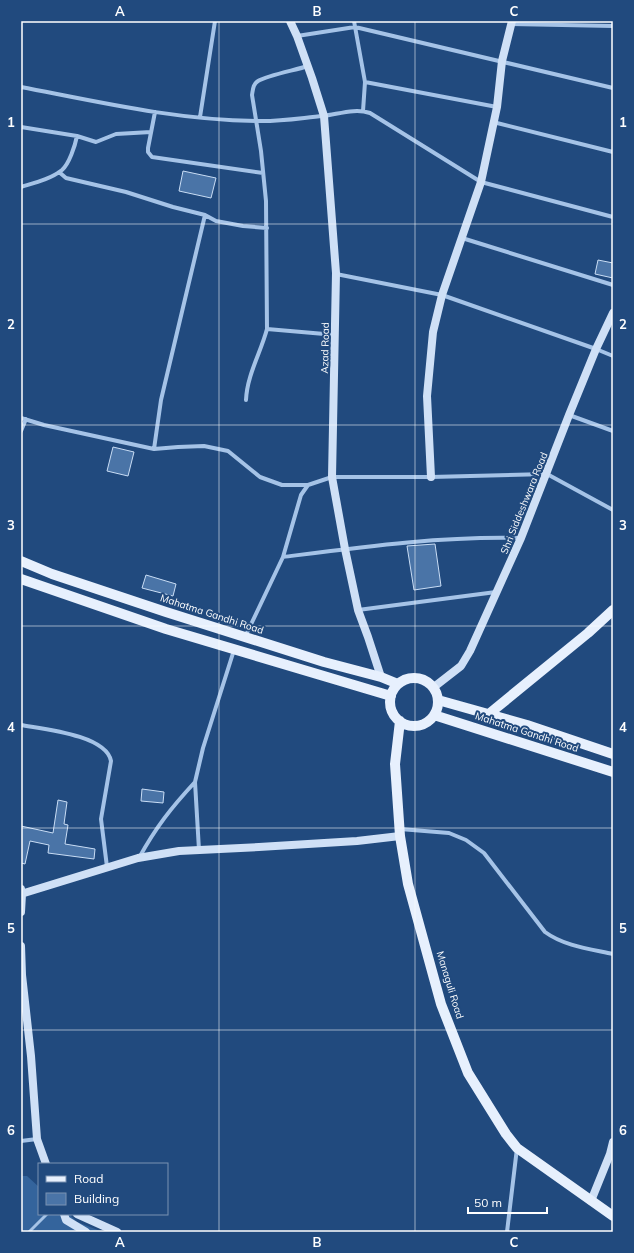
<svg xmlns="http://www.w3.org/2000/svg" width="634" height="1253" font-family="Mulish,sans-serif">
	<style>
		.green { fill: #34649c }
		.building { fill: #4a74a7; stroke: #c9ddf5 }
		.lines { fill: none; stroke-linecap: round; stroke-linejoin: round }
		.lane { stroke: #a5c3e7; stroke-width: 3 }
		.street { stroke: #a5c3e7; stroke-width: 4 }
		.secondary { stroke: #cfe0f6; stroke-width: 8 }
		.primary { stroke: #e7f0fd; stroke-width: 10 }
		.grid { fill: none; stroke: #fff; stroke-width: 1; stroke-opacity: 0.55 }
		.labels { text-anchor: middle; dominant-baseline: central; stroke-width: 4; stroke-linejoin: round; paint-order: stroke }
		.street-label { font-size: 10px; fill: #fff; stroke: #214a7e }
		.neatline { fill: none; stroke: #fff; stroke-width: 1.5 }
		.grid-label { font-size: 13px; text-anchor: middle; font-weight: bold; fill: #fff }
	</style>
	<rect width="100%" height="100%" fill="#214a7e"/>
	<path class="green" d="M21 1176H27L39 1187V1214H69L77 1222 103 1232H21Z"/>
	<path class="building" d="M183 171 216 178 211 198 179 191Z
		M598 260 613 263V278L595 274Z
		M113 447 134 452 128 476 107 471Z
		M435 544 441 586 414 590 407 546Z
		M146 575 176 584 173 596 142 588Z
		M142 789 164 792 163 803 141 801Z
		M58 800 67 802 64 824 68 825 65 844 95 849 94 859 48 853 49 845 30 841 25 864 21 863V826L53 833Z"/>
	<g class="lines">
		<path class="lane" d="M29 1232 47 1214"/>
		<path class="street" d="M354 21 365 82 363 111
			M511 24 613 26
			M297 36 355 27 613 88
			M365 82 497 107
			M21 87C99 102 176 120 256 121 278 122 301 118 323 116 339 114 355 108 370 113L481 182 613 217
			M155 112 148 148V152L152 157 263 173
			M200 117 215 21
			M493 122 613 152
			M21 127 77 136 96 142 116 134 151 132
			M59 172 66 178 126 192 173 207 205 215 216 221 243 226 267 228
			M21 187C34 183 51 179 62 170 69 164 75 146 77 136
			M462 238 613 285
			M336 274 442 295 596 349 613 356
			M267 329 336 335
			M246 400C247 375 261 352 267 329L266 201 261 151 252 95C253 89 253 84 258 81 268 75 296 70 308 66
			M569 415 613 431
			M21 418 44 425 154 449 178 447 204 446 228 451 260 477 282 485H308L332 477H431L547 474 613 510
			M21 431 26 419
			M154 449 161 400 205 215
			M283 557C361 547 441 536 521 538
			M358 610 496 592
			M245 637 283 557 301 495 308 485
			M21 725C43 729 106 735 111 761L101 819 107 867
			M400 829 449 833 466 840 484 853 545 932C564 946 590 949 613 954
			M199 850 195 782 203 748 234 650
			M139 858C156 827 171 808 195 782
			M21 1141 37 1139
			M507 1232 517 1148"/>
		<path class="secondary" d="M290 21 297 36 312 78 324 116 336 273 332 477 345 549 358 610 368 637 381 677
			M431 477 427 396 433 332 442 295 481 182 497 107 502 61 512 21
			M434 687 461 666 470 651 521 538 569 415 596 349 613 313
			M21 889 22 894 21 912
			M21 894 138 858 179 851 259 847 357 841 400 836
			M21 946 22 975 31 1056 37 1139 46 1164
			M591 1201 610 1154 613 1142
			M64 1214 66 1220 86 1232
			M77 1214 117 1232"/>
		<path class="primary" d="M21 561 52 574 166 612 324 662 381 677 398 684
			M21 579 166 629 391 696
			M390 702a24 24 0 1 1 48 0a24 24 0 1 1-48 0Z
			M438 700 527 725 613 754
			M490 713 588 633 613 610
			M434 715 613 772
			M400 721 395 764 400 836 408 884 441 1004 468 1073 506 1134 517 1148 613 1216"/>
	</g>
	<path class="grid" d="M219 21V1232M415 21V1232M21 224H613M21 425H613M21 626H613M21 828H613M21 1030H613"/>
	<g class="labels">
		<g class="street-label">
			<text transform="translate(325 348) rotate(-89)">Azad Road</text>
			<text transform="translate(524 503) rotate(-68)">Shri Siddeshwara Road</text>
			<text transform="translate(212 614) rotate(18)">Mahatma Gandhi Road</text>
			<text transform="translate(527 732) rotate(18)">Mahatma Gandhi Road</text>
			<text transform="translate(450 985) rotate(73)">Managuli Road</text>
		</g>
	</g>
	<rect width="634" height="1253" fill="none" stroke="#214a7e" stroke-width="44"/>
	<rect x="38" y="1163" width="130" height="52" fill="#214a7e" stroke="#7a92b2"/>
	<rect x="46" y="1176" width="20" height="6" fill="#e7f0fd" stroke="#7a92b2"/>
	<text x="74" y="1183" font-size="12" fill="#ffffff">Road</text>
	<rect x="46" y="1193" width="20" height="12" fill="#4a74a7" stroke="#7a92b2"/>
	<text x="74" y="1203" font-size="12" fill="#ffffff">Building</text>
	<path d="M468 1207v6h79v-6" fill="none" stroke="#ffffff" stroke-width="2"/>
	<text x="474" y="1207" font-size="12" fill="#ffffff" stroke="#214a7e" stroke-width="3" paint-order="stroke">50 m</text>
	<rect x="22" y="22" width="590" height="1209" class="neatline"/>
	<g class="grid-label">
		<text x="120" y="16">A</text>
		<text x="317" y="16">B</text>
		<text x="514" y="16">C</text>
		<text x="11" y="127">1</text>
		<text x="623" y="127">1</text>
		<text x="11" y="329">2</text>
		<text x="623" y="329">2</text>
		<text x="11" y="530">3</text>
		<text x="623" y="530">3</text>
		<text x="11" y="732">4</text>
		<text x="623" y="732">4</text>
		<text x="11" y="933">5</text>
		<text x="623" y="933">5</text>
		<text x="11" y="1135">6</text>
		<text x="623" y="1135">6</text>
		<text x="120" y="1247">A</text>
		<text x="317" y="1247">B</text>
		<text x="514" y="1247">C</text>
	</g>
</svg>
